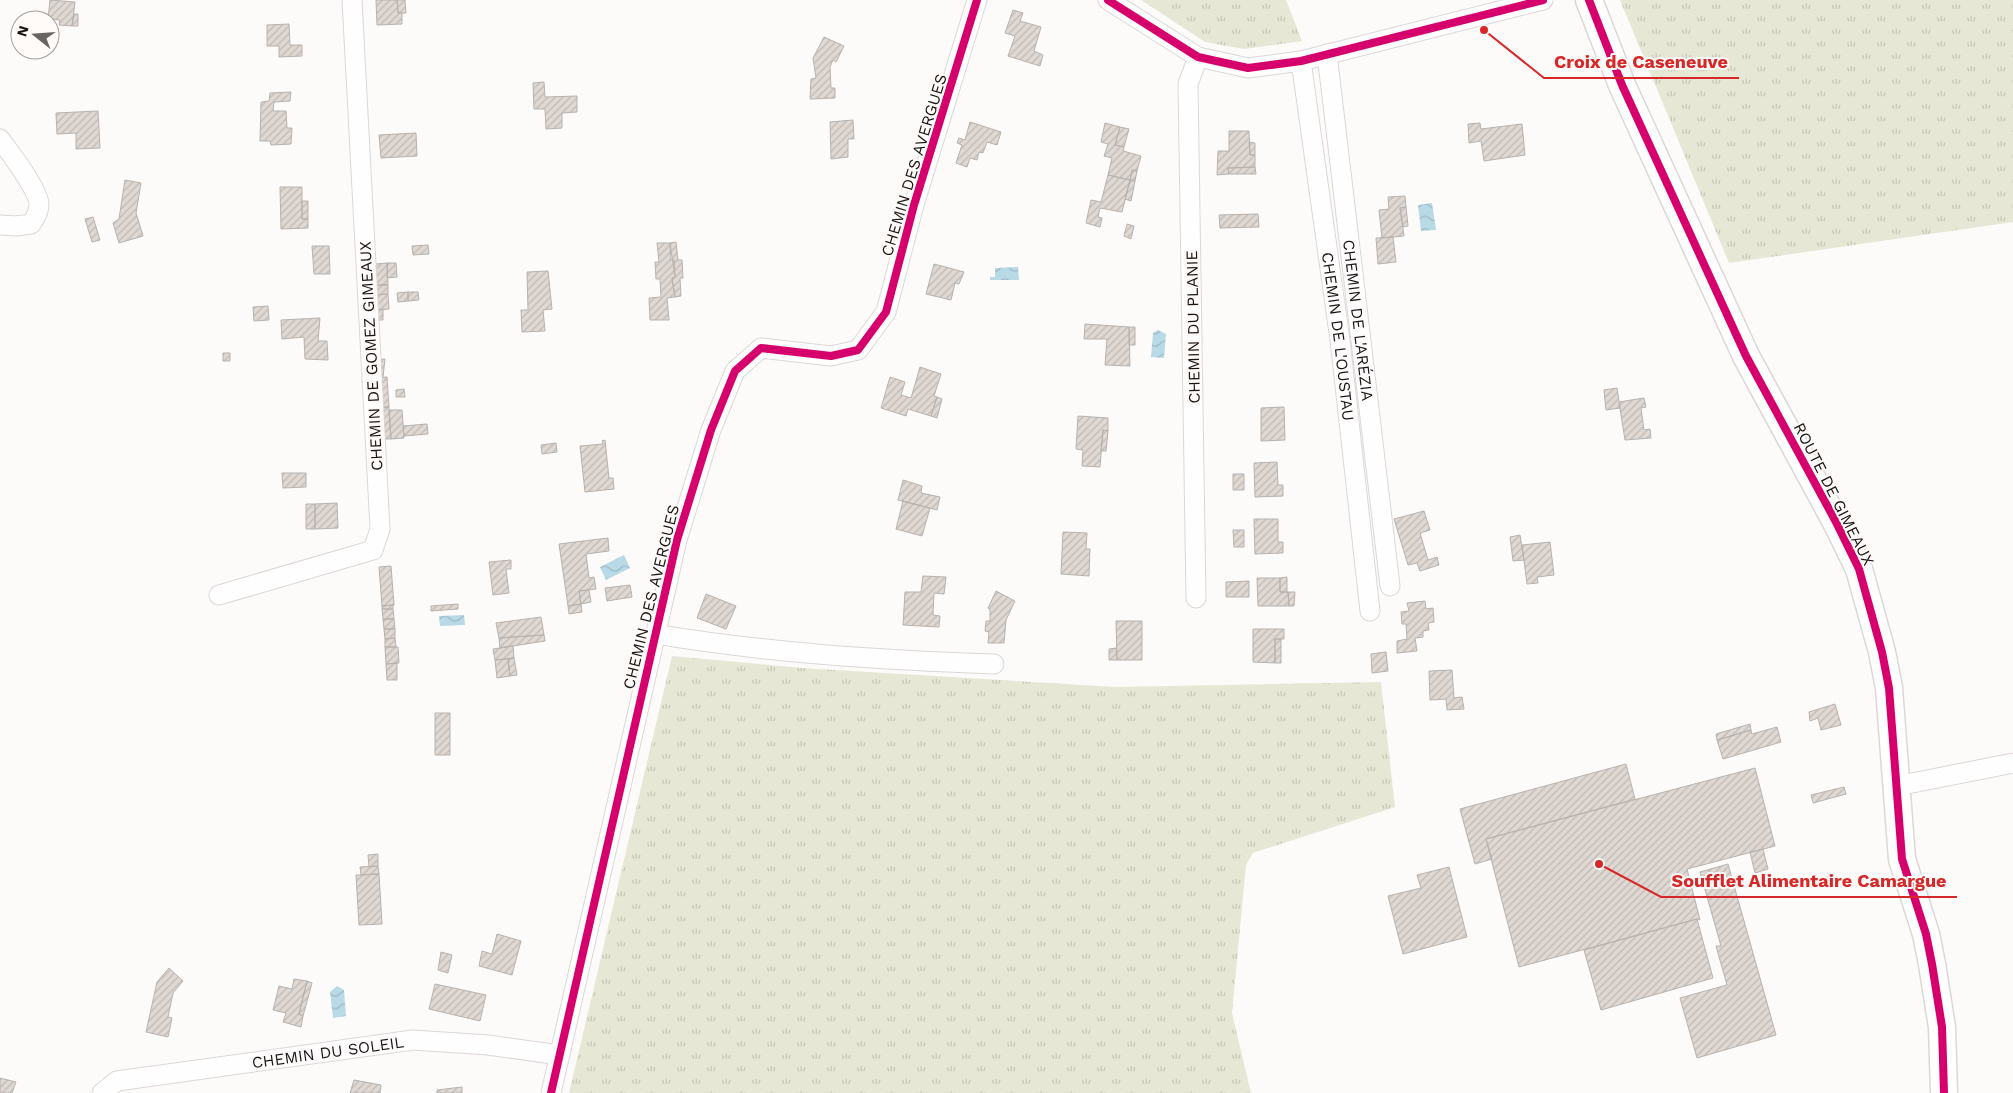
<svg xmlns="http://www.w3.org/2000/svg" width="2013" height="1093" font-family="'Work Sans',sans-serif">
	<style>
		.grass { fill: url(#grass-tufts) }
		.water { fill: url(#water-waves) }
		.building { fill: url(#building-hatch); stroke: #b5b2b0 }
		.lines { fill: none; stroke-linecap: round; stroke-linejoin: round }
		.street-casing { stroke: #dbd7d5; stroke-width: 21 }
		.secondary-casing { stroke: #dbd7d5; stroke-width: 29 }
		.street { stroke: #fffefe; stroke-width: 19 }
		.secondary { stroke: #fffefe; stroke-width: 26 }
		.cycleway-casing { stroke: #fefbf9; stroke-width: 11 }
		.cycleway { stroke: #d6006c; stroke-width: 8 }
		.labels { text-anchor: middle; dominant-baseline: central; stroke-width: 4; stroke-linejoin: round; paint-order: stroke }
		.street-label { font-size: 16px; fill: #1a1412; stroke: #fefbf9 }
		.leader { fill: none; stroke: #d62828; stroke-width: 2 }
		.callout-dot { fill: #d62828; stroke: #fefbf9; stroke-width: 2 }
		.callout-label { font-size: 18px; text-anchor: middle; font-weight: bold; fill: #d62828; stroke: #fefbf9; stroke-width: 4; stroke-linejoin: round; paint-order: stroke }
	</style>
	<defs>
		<pattern id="grass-tufts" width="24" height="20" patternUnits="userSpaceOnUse" patternTransform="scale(1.25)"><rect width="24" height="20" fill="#e6e8d5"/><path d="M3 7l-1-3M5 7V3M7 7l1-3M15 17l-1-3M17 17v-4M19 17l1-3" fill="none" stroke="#c5c6b6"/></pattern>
		<pattern id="water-waves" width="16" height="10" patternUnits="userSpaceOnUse" patternTransform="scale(1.25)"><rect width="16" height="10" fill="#b8d9e6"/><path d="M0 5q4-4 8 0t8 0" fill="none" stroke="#9eb9c4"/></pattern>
		<pattern id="building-hatch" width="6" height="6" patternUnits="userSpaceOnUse" patternTransform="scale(1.25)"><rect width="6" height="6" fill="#e0d8d2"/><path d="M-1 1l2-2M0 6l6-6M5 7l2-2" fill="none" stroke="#c0b8b3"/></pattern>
	</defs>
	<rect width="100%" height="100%" fill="#fdfbfa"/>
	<path class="grass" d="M1141 0H1286L1302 41 1244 49 1205 42Z
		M1620 0H2013V222L1729 263Z
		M672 656 802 668 1116 687 1381 682 1395 807 1253 853 1246 865 1232 1013 1251 1093H569Z"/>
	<path class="water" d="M1432 203 1436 230 1421 231 1418 205Z
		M1018 267 1019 280H990V277H995V268Z
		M1158 330 1166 334 1164 358 1151 357 1153 333Z
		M624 555 630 568 606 580 600 567Z
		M464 615 465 625 440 626 439 616Z
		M337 986 344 990 346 1016 333 1018 330 992Z"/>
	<path class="building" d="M50 0 75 2 72 26 59 25 60 20 48 19Z
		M376 0H397L398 13H402V24L377 25Z
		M397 0H405L406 13H398Z
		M1013 10 1023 13 1020 21 1041 27 1034 51 1043 55 1040 66 1008 56 1015 36 1005 33Z
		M74 14H78V26H72Z
		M289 24 290 45H302V56L279 57V46H267V25Z
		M824 37 844 46 836 62 833 60 830 67 831 88H835V98L810 99 811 79 816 78 813 58Z
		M544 82 545 97 577 96V112L562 113V128L546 129 545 109H534L533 83Z
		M291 92 290 101 274 102 273 111H286L287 128H292L291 144 271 145 270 141H260L261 102 269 101 270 93Z
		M98 111 100 148 76 149V133L57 134 56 113Z
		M853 120 854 139H848V157L831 159 830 122Z
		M970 122 1001 132 997 145 987 142 983 153 979 152 977 160 970 158 967 167 956 163 962 145 957 143 959 138 965 140Z
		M1105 123 1120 127 1115 145 1124 147 1123 151 1141 156 1137 171 1132 170 1130 180 1108 175 1112 158 1104 156 1108 144 1101 142Z
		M1480 123 1481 129 1522 124 1525 155 1484 161 1481 141 1469 143 1468 124Z
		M1120 127 1129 129 1124 147 1115 145Z
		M1229 131H1249L1250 155H1255V167L1228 168 1229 174 1217 175 1218 151H1229Z
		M416 133 417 156 381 158 379 135Z
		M1249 142 1255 143V155H1250Z
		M1255 167 1256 174H1229L1228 168Z
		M1132 170 1137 171 1135 181 1130 180Z
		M1108 175 1130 180 1122 212 1100 208 1098 217 1102 218 1100 227 1086 223 1091 200 1101 202Z
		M125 180 141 183 136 213 143 236 119 243 113 223 119 219Z
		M1130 180 1135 181 1131 201 1125 199Z
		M280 187H302V219H308V228L281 229Z
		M1405 196 1406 207 1400 208 1404 236 1382 238 1379 210 1389 209 1388 197Z
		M302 201H308V219H302Z
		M1406 207 1408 226 1403 227 1400 208Z
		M1258 214 1259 227 1220 228 1219 215Z
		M93 217 100 240 92 242 85 219Z
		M1127 224 1134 226 1131 239 1124 236Z
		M1393 237 1396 262 1378 264 1376 238Z
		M676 242 678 260H682L683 278H680L681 296 675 297 672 278 675 277 670 243Z
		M657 243H670L671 260H674L675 277 672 278 675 297 667 298 669 320H650L649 298 661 297 660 279H656L655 262H659Z
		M428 245 429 254 413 255 412 246Z
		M312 246H329L330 274H314Z
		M387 263 388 285H376L375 264Z
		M387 263H396L397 277 387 278Z
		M934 264 964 272 959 284 955 283 951 300 926 294Z
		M548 271 552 309 543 310 545 331 522 332 521 310H528L527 272Z
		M376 285H388V294L371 295Z
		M408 292H418L419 300 408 301Z
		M408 292V301L398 302 397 293Z
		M388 294 389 309 377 310 376 295Z
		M268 306 269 320 254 321 253 307Z
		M383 309V320H378L377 310Z
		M320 318 318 341H327L328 360 305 359 304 337 282 339 281 320Z
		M1085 324 1129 327 1130 366 1105 365 1107 339H1084Z
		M1129 327H1135V345H1129Z
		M223 353H230V361H223Z
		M385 359 383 377 375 378 374 360Z
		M920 367 941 374 934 396 937 397 931 416 908 409 906 416 881 408 890 377 905 382 901 395 911 398Z
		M387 377 389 407H378L376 378Z
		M1617 388 1620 408 1606 410 1604 390Z
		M404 389 405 397H396V390Z
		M937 397 942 399 937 418 931 416Z
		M1644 398 1646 407 1641 408 1644 430 1650 429 1651 438 1625 440 1619 402Z
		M378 407H389L391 439H380Z
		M1284 407 1285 440 1261 441V408Z
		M389 410H402L404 438 391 439Z
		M1078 416 1108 418V431L1103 430 1100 467 1082 466 1083 450 1076 449Z
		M427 424 428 434 404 436 403 426Z
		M1103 430 1108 431 1106 451H1101Z
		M605 440 609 478H613L614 489 585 492 580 446 603 444 602 441Z
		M556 443 557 452 542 454 541 445Z
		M1277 462 1278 485H1283V496L1255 497 1254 463Z
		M282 473H306V487L283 488Z
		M1233 474H1244V490H1233Z
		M903 480 922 486 921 493 940 497 937 510 898 500Z
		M903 501 930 508 922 536 896 529Z
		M337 503 338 528 315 529V504Z
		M306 504H315V529H306Z
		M1424 511 1430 530 1420 533 1428 560 1437 557 1439 565 1420 571 1417 563 1408 565 1394 519Z
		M1254 519H1278V542H1283V553L1255 554Z
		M1233 530H1244V547H1234Z
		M1063 532 1087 533 1086 549H1090L1089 576 1061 574Z
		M1520 535 1524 560 1513 561 1510 537Z
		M608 538 609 551 586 554 589 578 594 577 596 589 579 591 581 604 568 606 559 544Z
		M1550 542 1554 575 1537 577 1538 583 1527 584 1522 545Z
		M511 560V569H506L509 593 493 595 489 562Z
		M391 566 394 605 382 606 379 567Z
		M923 576 946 577 944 594 934 593 933 615 940 616 939 627 903 625 905 592H921Z
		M1287 577V592H1280V578Z
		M1257 578H1280V592H1288L1289 606H1258Z
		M1249 581V597H1226V582Z
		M630 585 632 597 607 601 605 588Z
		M589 590 591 602 581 604 579 591Z
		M996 591 1015 601 1006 620 1004 643H988L989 632 985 631 986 621H990V609L988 608Z
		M1288 592H1295L1294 606H1289Z
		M706 594 736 606 726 629 697 618Z
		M1425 601 1426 609 1433 608 1434 622 1428 623 1429 630 1423 631V637L1415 638 1417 651 1397 653V641L1407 639 1406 624H1402L1401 612 1409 611 1407 603Z
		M458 604V609L431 611V606Z
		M581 604 582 612 569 614 568 606Z
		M393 605V609H382V606Z
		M382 609H393L394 619H383Z
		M541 617 544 635 499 638 496 623Z
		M383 619H394L395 629H384Z
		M1116 621H1142V660H1117Z
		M384 629H395V638L385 639Z
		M1253 629H1284V639H1275V663L1253 662Z
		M544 635 545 641 500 648 499 638Z
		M395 638 396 647H385V639Z
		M1275 639H1281V663H1275Z
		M513 646 514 658 495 660 493 649Z
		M385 647H398L399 663 386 664Z
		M1116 648 1117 660H1109V649Z
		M1386 652 1388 671 1372 673 1371 654Z
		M514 658 517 675 510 676 508 659Z
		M508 659 510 676 497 678 495 660Z
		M397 663V680H387L386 664Z
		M1452 670 1454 698 1462 697 1464 709 1447 710 1446 699 1430 700 1429 671Z
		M1835 704 1841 725 1821 730 1818 718 1810 721 1809 712Z
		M435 713H450V755H435Z
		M1750 724 1751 730 1717 740 1716 734Z
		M1777 727 1781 742 1723 759 1717 740 1751 730 1752 734Z
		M1626 764 1635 799 1486 839 1492 859 1475 864 1460 809Z
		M1755 768 1775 846 1687 869 1700 920 1697 919 1519 967 1486 839Z
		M1844 787 1846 794 1813 803 1811 795Z
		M1763 849 1768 869 1755 873 1750 852Z
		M378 854V866L369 867 368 855Z
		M1728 864 1776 1035 1697 1058 1680 998 1727 985 1716 946H1721L1700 872Z
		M378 866 379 874 361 875 360 867Z
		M1449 867 1467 937 1403 954 1388 896 1421 888 1417 875Z
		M379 874 382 924 359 925 356 875Z
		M1697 919 1713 978 1601 1010 1584 950Z
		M497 934 521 941 512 975 479 966 482 951 492 954Z
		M441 952 452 955 448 973 438 970Z
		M169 968 183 981 173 993 168 1017 172 1018 168 1037 146 1032 157 982Z
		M294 979 307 981 299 1014 303 1016 301 1027 283 1022 286 1013 273 1010 279 986 292 989Z
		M307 981 312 983 303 1016 299 1014Z
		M435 984 486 995 480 1021 429 1009Z
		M0 1078 16 1082 12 1093H0Z
		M354 1080 381 1085 380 1093H350Z
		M462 1087V1093H437V1090Z"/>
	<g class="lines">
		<defs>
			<g id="street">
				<path d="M1108 0 1198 57 1248 68 1301 61 1543 0"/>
				<path id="s1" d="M1327 54 1390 586"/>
				<path id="s2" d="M1301 61 1340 340 1370 611"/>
				<path d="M0 139C11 154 32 181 38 199 41 208 37 216 31 224L16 226 0 225"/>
				<path d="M219 595 373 550 380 529 352 0"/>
				<path d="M1196 598 1188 84 1198 57"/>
				<path d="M655 634C769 653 879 660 994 664"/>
				<path d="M1897 786 2013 763"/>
				<path id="s3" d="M102 1093 117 1081 413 1040 488 1045 560 1055"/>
				<path d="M551 1093 677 540 711 430 735 371 761 348 831 356 858 350 886 312 914 205 977 0"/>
			</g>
			<path id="secondary" d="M1589 0 1622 85 1746 356 1836 522 1859 569 1882 652 1889 688 1902 859 1926 934 1932 964 1942 1027 1944 1093"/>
		</defs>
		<use href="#street" class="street-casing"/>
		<use href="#secondary" class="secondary-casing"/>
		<use href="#street" class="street"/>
		<use href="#secondary" class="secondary"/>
		<defs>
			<path id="cycleway" d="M1108 0 1198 57 1248 68 1301 61 1543 0
				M1589 0 1622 85 1746 356 1836 522 1859 569 1882 652 1889 688 1902 859 1926 934 1932 964 1942 1027 1944 1093
				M551 1093 677 540 711 430 735 371 761 348 831 356 858 350 886 312 914 205 977 0"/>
		</defs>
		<use href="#cycleway" class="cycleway-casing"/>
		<use href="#cycleway" class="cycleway"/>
	</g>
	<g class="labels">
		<g class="street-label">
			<text transform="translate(914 165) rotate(-73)">CHEMIN DES AVERGUES</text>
			<text stroke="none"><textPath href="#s1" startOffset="268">CHEMIN DE L'ARÉZIA</textPath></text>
			<text transform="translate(1193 327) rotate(-91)">CHEMIN DU PLANIE</text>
			<text stroke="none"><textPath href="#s2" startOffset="278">CHEMIN DE L'OUSTAU</textPath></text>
			<text transform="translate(371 356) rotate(-93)">CHEMIN DE GOMEZ GIMEAUX</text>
			<text transform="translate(1834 494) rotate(63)">ROUTE DE GIMEAUX</text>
			<text transform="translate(651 597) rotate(-76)">CHEMIN DES AVERGUES</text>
			<text stroke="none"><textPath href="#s3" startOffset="232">CHEMIN DU SOLEIL</textPath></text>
		</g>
	</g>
	<path class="leader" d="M1484 30L1544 78H1739M1599 864L1661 897H1957"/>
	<g class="callout-dot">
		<circle cx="1484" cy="30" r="5"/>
		<circle cx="1599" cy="864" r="5"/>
	</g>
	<g class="callout-label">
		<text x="1641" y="68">Croix de Caseneuve</text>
		<text x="1809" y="887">Soufflet Alimentaire Camargue</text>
	</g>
	<g transform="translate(35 35) rotate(287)"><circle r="24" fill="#fefbf9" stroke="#a39f9d"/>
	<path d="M0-4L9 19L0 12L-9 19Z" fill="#696563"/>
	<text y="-8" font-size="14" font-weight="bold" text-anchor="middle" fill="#1a1412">N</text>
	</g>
</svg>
